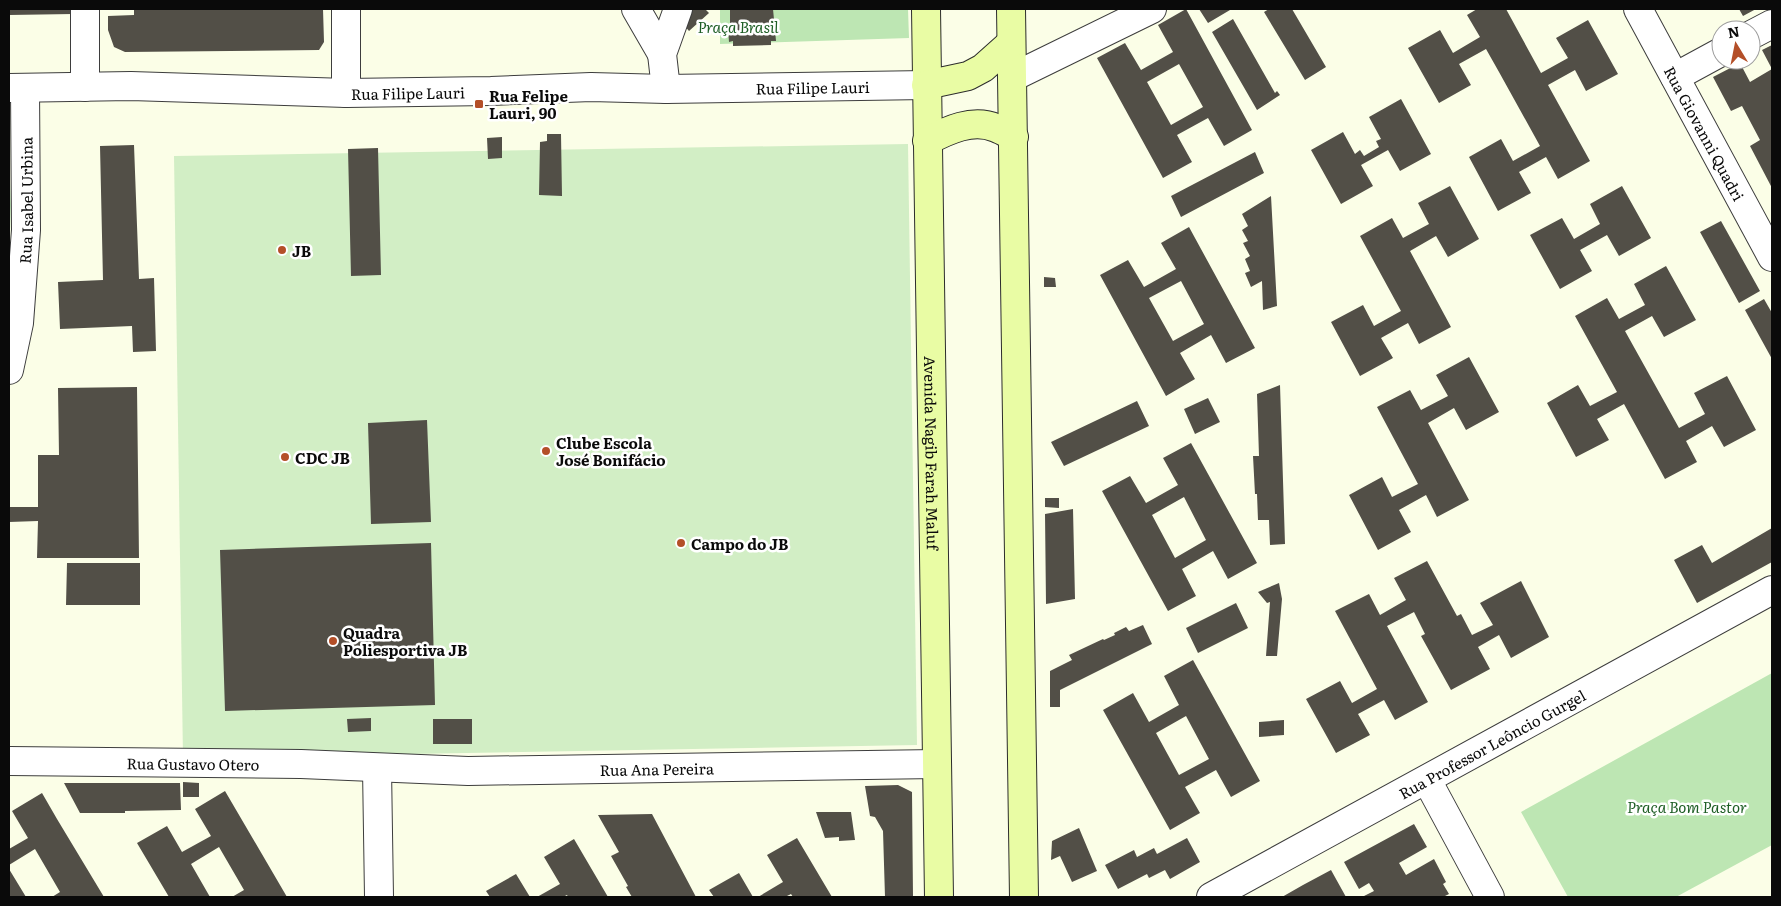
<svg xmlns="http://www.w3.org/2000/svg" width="1781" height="906" font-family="Literata,serif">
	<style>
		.green { fill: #bde6b3 }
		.pitch { fill: #d2eec5 }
		.building { fill: #524f47; fill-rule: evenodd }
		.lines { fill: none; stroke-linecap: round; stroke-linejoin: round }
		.street-casing { stroke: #3d3d3d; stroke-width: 30 }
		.secondary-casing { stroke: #2c2c2c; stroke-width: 30 }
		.street { stroke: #fff; stroke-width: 28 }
		.secondary { stroke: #e9fca4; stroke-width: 28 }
		.poi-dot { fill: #b44f28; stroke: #fff; stroke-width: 2 }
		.labels { text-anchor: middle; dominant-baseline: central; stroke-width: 5; stroke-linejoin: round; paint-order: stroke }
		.park-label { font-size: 15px; font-style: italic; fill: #1e5e25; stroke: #fff }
		.street-label { font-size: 15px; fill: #0a0a0a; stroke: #fff }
		.poi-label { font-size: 15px; font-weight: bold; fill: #0a0a0a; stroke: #fff; text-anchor: start }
	</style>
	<rect width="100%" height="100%" fill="#fbfee7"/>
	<path class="green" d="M720 9H908L909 38 720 44Z
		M9 158 11 205 9 264Z
		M1772 673V845L1676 897H1568L1521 812Z"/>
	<path class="pitch" d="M908 144 917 745 183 758 174 156Z"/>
	<path class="building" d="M9 9H73V14L9 15Z
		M134 9H323L324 42 319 50 125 52 114 47 108 30V16L134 15Z
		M684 9H705L709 13 689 31 679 19Z
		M730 9H773L776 41H771V45L733 46V41L729 42 728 29H730Z
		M1186 9 1252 130 1224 146 1208 118 1177 135 1192 162 1163 178 1097 58 1125 43 1141 70 1173 52 1158 25ZM1179 64 1203 107 1171 125 1147 82Z
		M1199 9H1229L1230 10 1208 23Z
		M1269 9H1292L1326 67 1305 80 1264 12Z
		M1477 9H1506L1541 73 1568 58 1556 38 1588 20 1618 74 1586 91 1575 70 1548 85 1590 161 1558 179 1546 157 1519 172 1531 193 1498 211 1469 157 1501 139 1513 161 1540 146 1499 72 1486 49 1459 64 1471 85 1439 103 1408 48 1440 30 1453 53 1480 37 1467 15Z
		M1739 9H1756L1743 16Z
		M1233 19 1275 93 1277 91 1280 95 1257 110 1212 32Z
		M1772 45V69L1762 50Z
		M1740 63 1750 82 1772 69V188L1750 146 1760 140 1742 106 1731 111 1713 77Z
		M1401 99 1431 154 1400 171 1388 150 1361 165 1373 186 1341 204 1311 150 1343 132 1355 154 1360 150 1364 156 1379 147 1376 141 1381 139 1369 117Z
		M547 134H561L562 196 539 195 540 142 547 141Z
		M502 137V158L488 159 487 138Z
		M134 145 139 279 154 278 156 351 133 352 132 326 60 329 58 282 103 280 100 146Z
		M378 148 381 275 351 276 348 149Z
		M1255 152 1264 173 1181 217 1171 196Z
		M1450 186 1479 239 1448 257 1436 236 1410 251 1451 327 1419 344 1408 323 1381 338 1393 358 1360 376 1331 322 1363 305 1374 326 1401 311 1360 236 1392 218 1403 238 1429 224 1418 203Z
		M1622 186 1651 238 1619 256 1607 235 1580 250 1592 271 1560 289 1530 235 1562 218 1574 239 1600 224 1590 204Z
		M1271 196 1277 306 1263 310 1262 281 1251 287 1245 273 1250 271 1245 259 1250 256 1243 243 1248 241 1242 230 1248 226 1242 214Z
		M1721 221 1760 291 1739 303 1700 232Z
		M1189 227 1255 348 1226 363 1211 335 1180 353 1195 379 1166 396 1100 275 1128 260 1144 287 1176 269 1161 243ZM1181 281 1204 324 1173 341 1149 298Z
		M1666 266 1696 320 1664 337 1652 316 1625 331 1679 428 1705 414 1694 393 1727 376 1756 430 1724 447 1712 426 1686 441 1697 462 1665 479 1624 404 1597 419 1609 440 1576 457 1547 403 1578 385 1590 406 1617 392 1575 316 1607 298 1619 319 1645 305 1634 284Z
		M1044 277 1055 278 1056 287H1044Z
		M1764 299 1772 313V359L1745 310Z
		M1469 357 1499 412 1466 430 1454 408 1428 423 1469 500 1437 517 1426 495 1399 510 1411 532 1378 550 1349 495 1382 477 1392 497 1418 484 1377 407 1410 390 1421 410 1448 396 1436 375Z
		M1280 385 1285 544 1270 545 1269 520H1258L1257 494H1255L1253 456H1259L1257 394Z
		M137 387 139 558H37L38 521 9 522V507H38V455H59L58 388Z
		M1208 398 1220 422 1195 434 1184 409Z
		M1137 401 1149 426 1064 466 1051 442Z
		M427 420 431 522 371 524 368 423Z
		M1191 443 1257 563 1228 579 1213 551 1182 569 1196 596 1168 611 1102 491 1130 476 1146 503 1178 485 1163 458ZM1184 497 1206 540 1175 558 1152 515Z
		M1045 498H1059V508L1045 507Z
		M1073 509 1075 599 1046 604 1045 514Z
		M1772 528V562L1697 603 1674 560 1702 545 1712 563Z
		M431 543 435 705 225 711 220 550Z
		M1427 561 1457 616 1461 614 1472 635 1493 625 1480 603 1521 581 1549 637 1511 658 1499 635 1478 647 1490 669 1451 690 1421 636 1425 634 1414 612 1387 626 1428 702 1395 720 1384 700 1358 714 1370 735 1336 753 1306 699 1340 681 1352 703 1377 689 1335 611 1369 594 1380 615 1406 600 1394 578Z
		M67 563H140V605H66Z
		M1279 583 1282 599 1277 656H1266L1270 602 1267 603 1258 592Z
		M1236 603 1248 628 1198 653 1186 628Z
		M1143 625 1152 644 1060 690V707H1050V671L1072 660 1069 655 1103 639 1104 640 1115 635 1114 633 1126 627 1129 631Z
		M1193 660 1260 781 1231 797 1216 770 1185 787 1200 813 1170 830 1103 710 1133 693 1149 722 1179 705 1164 676ZM1186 716 1209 759 1179 775 1156 733Z
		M371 718V731L348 732 347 719Z
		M433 719H472V744H433Z
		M1284 720V735L1259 737V722Z
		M183 782 199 783V797H183Z
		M64 783H180L181 810 125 811V813H80Z
		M898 785 912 792 913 897H885L883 831 875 817 870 816 865 786Z
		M225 791 287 897H232L244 890 219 847 191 864 210 897H169L137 843 167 826 182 852 211 836 195 809Z
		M42 793 57 819 104 897H52L60 892 35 849 9 865V849L28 838 12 811Z
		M816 812H851L855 840 839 841V837L825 838Z
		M652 814 696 897H632L626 887 628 886 611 856 619 852 598 815Z
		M1414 824 1427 847 1399 863 1406 875 1434 859 1446 882 1443 884 1449 894 1443 897H1362L1374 891 1369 883 1359 889 1344 862Z
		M1079 828 1097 871 1072 882 1060 856 1051 860 1052 841Z
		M797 838 832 897H793L791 894 785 897H758L783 882 767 855Z
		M1187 838 1200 862 1170 879 1165 870 1149 878 1147 874 1118 889 1105 865 1134 850 1137 857 1154 848 1157 854Z
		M574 839 608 897H568L567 895 563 897H537L560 884 544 857Z
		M9 869 26 897H9Z
		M1331 870 1346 897H1282L1303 885Z
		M739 873 753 897H714L709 890Z
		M516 874 530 897H490L486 891Z"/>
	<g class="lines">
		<defs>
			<g id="street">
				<path d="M636 9 662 54"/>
				<path id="s1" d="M1638 9 1772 257"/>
				<path d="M1751 35 1772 24"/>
				<path d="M1013 77 1152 9"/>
				<path d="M1675 77 1721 52"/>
				<path d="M85 87V9"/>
				<path id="s2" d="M9 88 131 86 346 93 491 91 591 87 666 89 926 85"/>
				<path d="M666 89 662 54 678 9"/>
				<path d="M346 93V9"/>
				<path id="s3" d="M9 370 19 323 26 230 25 88"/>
				<path id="s4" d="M9 761 301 764 468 771 937 764"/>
				<path d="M377 768 379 897"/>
				<path d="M1427 780 1490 897"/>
				<path id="s5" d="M1211 897 1772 590"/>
			</g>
			<g id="secondary">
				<path id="s6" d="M926 9 939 897"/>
				<path d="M1011 9 1024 897"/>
				<path d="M926 85 968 76 983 68 1011 43"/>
				<path d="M927 141C948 130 973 118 996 128 1002 130 1008 134 1014 137"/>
			</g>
		</defs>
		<use href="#street" class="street-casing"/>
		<use href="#secondary" class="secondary-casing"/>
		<use href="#street" class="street"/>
		<use href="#secondary" class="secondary"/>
	</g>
	<g class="poi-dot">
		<rect x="474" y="99" width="10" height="10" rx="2.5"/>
		<circle cx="282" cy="250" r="5"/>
		<circle cx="546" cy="451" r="5"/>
		<circle cx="285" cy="457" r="5"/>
		<circle cx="681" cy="543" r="5"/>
		<circle cx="333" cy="641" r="5"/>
	</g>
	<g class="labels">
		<g class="park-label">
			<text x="738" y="26">Praça Brasil</text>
			<text x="1687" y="806">Praça Bom Pastor</text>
		</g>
		<g class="street-label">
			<text stroke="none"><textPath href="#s2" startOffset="804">Rua Filipe Lauri</textPath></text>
			<text stroke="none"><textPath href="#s2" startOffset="399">Rua Filipe Lauri</textPath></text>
			<text stroke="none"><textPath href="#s1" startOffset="141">Rua Giovanni Quadri</textPath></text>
			<text stroke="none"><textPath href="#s3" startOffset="171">Rua Isabel Urbina</textPath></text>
			<text stroke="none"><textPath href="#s6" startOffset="444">Avenida Nagib Farah Maluf</textPath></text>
			<text stroke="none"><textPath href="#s5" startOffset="320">Rua Professor Leôncio Gurgel</textPath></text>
			<text stroke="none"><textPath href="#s4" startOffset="184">Rua Gustavo Otero</textPath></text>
			<text stroke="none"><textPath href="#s4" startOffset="648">Rua Ana Pereira</textPath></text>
		</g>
		<g class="poi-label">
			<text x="489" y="95">Rua Felipe<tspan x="489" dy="17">Lauri, 90</tspan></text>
			<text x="292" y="250">JB</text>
			<text x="556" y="442">Clube Escola<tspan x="556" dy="17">José Bonifácio</tspan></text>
			<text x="295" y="457">CDC JB</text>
			<text x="691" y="543">Campo do JB</text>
			<text x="343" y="632">Quadra<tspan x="343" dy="17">Poliesportiva JB</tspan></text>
		</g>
	</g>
	<rect width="1781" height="906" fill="none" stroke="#0a0a0a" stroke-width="20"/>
	<g transform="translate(1736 45) rotate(350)"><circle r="24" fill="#ffffff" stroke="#9d9d9d"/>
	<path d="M0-4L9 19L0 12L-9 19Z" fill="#b44f28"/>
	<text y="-8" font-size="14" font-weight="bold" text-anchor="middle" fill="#0a0a0a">N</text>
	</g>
</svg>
